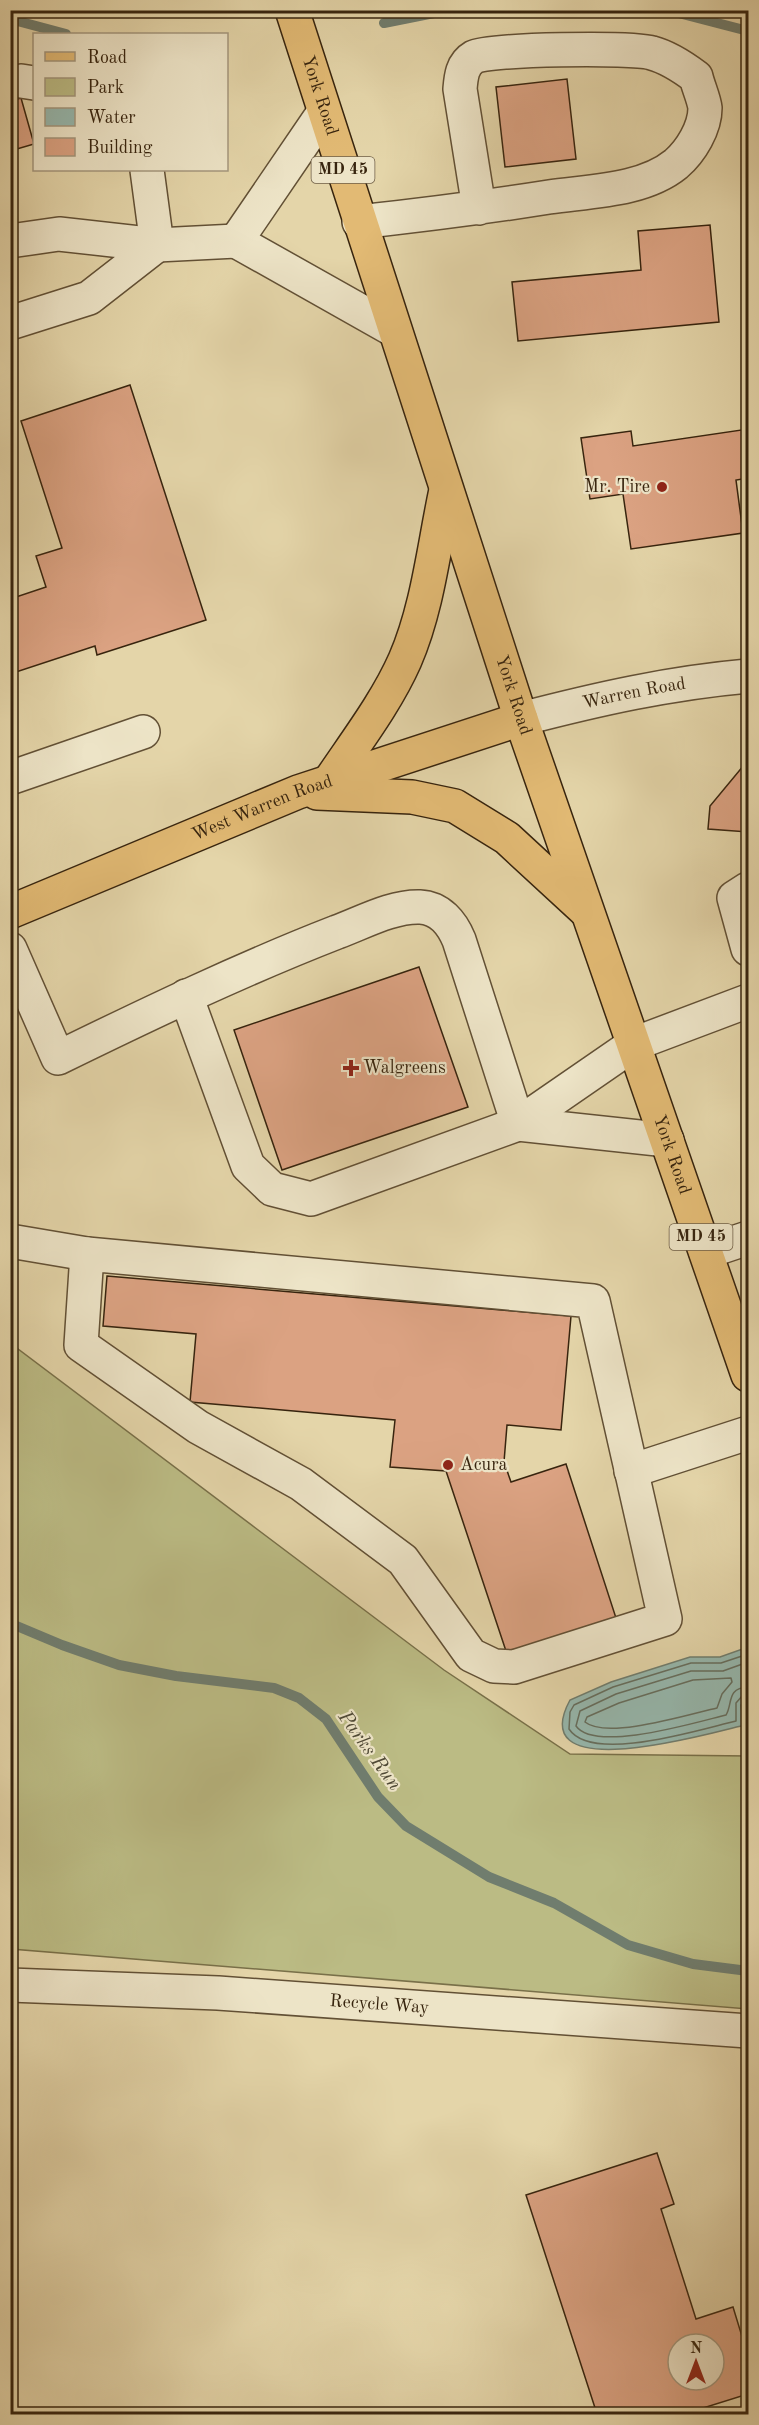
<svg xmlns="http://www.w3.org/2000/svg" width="759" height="2425" font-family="'Old Standard TT',serif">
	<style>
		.green { fill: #bbbb84; stroke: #797049; stroke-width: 1.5 }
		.water { fill: #96b8ae; stroke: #707d6e; stroke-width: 1.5 }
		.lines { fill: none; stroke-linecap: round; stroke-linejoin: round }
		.shore { stroke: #666e5e; stroke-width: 1.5 }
		.stream { stroke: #707d6e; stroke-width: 10 }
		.building { fill: #dba282; stroke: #37240e; stroke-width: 1.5; fill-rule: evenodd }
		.minor-casing { stroke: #625035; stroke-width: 36 }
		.major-casing { stroke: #37240e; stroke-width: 36 }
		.minor { stroke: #ede4c7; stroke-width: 33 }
		.major { stroke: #e2ba74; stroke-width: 33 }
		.poi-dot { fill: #8f2418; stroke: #ede4c7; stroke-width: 2 }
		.labels { text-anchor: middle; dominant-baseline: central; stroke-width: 4.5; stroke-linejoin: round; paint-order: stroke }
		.shield { fill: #ede4c7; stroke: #6e5e46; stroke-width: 1.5 }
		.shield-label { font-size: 16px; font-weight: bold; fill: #37240e }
		.street-label { font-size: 18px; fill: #37240e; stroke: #ede4c7 }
		.poi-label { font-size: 18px; fill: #37240e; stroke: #ede4c7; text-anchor: start }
		.water-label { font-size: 20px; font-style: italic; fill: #4f4936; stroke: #ede4c7 }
	</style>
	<rect width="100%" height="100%" fill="#e4d5a9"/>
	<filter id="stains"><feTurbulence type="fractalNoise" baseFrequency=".00333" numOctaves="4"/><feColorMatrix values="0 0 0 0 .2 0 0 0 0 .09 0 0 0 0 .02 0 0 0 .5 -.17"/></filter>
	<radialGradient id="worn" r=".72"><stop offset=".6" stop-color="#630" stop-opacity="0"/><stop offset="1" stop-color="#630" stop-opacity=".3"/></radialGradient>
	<path class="green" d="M11 1348 18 1349 444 1670 570 1754 748 1756V2009L11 1949Z"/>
	<path class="water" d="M748 1647V1698L741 1705 742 1713 748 1720 745 1725C714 1732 522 1789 570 1700L611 1682 690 1657H720Z"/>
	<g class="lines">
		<path class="shore" d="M748 1654 721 1663H691L613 1687 574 1705 570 1712 569 1729C592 1764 701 1729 736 1721V1703L743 1695 748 1694
			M748 1662 723 1671H691L616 1694 580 1711 576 1726C595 1753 697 1722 726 1715 733 1704 726 1688 748 1687
			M731 1678 732 1682 722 1694 717 1708C690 1714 607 1740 585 1722L587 1717 619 1703 693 1680Z"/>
		<path class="stream" d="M667 10 748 31
			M10 19 66 34
			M384 23 449 10
			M10 1585 12 1624 62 1645 119 1665 176 1676 274 1688 299 1698 326 1719 378 1797 406 1826 489 1877 554 1903 628 1945 693 1964 748 1971"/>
	</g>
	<path class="building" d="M567 79 576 159 505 167 496 87Z
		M21 98 34 144 10 151V101Z
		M710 225 719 322 518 341 512 282 641 270 638 231Z
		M130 385 206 620 97 655 95 646 10 674V599L46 587 36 556 62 548 21 421Z
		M748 429V478L736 480 743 533 631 549 623 494 590 499 581 438 631 431 633 446Z
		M744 765H748V832L708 829 710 806Z
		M419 967 468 1107 282 1170 234 1030Z
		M107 1276 571 1316 561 1430 507 1425 504 1462 511 1482 566 1464 616 1618 507 1654 446 1471 390 1467 395 1420 190 1402 196 1334 103 1326Z
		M657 2153 674 2204 661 2209 696 2319 733 2307 748 2356V2394L684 2414H597L526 2195ZM678 2344H714V2380H678Z"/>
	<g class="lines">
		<defs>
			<g id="minor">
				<path d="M21 81 34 83"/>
				<path d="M324 112 236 241 394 330"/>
				<path d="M359 222C423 215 486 207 549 197 590 191 643 191 676 164 691 151 705 128 705 108 704 99 698 86 696 77 684 68 667 57 652 53 633 47 488 49 474 57 462 64 461 77 460 89L479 208"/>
				<path d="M10 241 59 234 157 245 236 241"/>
				<path d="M10 323 89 298 157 245 147 170"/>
				<path id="s1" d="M521 719C598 699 669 683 748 676"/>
				<path d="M10 778 143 732"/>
				<path d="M748 889 734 898 748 949"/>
				<path d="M10 949 58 1058C150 1013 242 969 337 932 362 923 392 906 420 907 440 908 452 923 459 940L518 1124"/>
				<path d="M186 996 248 1166 272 1189 311 1199 518 1124 634 1044 748 1001"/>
				<path d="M518 1124 667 1140"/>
				<path d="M10 1241 87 1254"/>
				<path d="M706 1252 748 1238"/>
				<path d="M87 1254 593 1301 665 1619 514 1667 494 1666 471 1655 403 1560 301 1484 198 1427 81 1345Z"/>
				<path d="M631 1471 748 1433"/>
				<path id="s2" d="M10 1985 218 1993 748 2031"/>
			</g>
			<g id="major">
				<path id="s3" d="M292 10 521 719 748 1375"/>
				<path d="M329 782C355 743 386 703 405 660 428 607 434 546 446 490"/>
				<path d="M317 793 412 797 455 806 507 838 585 910"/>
				<path id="s4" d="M10 912 298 792 521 719"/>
			</g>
		</defs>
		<use href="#minor" class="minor-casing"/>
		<use href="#major" class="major-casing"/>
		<use href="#minor" class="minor"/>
		<use href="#major" class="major"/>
	</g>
	<g class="poi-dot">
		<circle cx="662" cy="487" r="6"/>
		<path d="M348 1059h6v6h6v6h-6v6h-6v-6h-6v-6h6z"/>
		<circle cx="448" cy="1465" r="6"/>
	</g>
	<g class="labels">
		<g class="shield">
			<rect x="311.5" y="157" width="63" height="26" rx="4.5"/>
			<rect x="669.5" y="1224" width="63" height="26" rx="4.5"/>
		</g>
		<g class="shield-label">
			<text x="343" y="170">MD 45</text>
			<text x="701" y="1237">MD 45</text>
		</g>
		<g class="street-label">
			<text stroke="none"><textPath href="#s3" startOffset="90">York Road</textPath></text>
			<text stroke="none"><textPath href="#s1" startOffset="116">Warren Road</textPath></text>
			<text stroke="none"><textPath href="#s3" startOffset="720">York Road</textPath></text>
			<text stroke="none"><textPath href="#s4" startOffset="273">West Warren Road</textPath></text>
			<text stroke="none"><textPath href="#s3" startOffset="1206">York Road</textPath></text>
			<text stroke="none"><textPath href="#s2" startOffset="370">Recycle Way</textPath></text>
		</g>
		<g class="poi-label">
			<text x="650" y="487" text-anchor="end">Mr. Tire</text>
			<text x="363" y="1068">Walgreens</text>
			<text x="460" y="1465">Acura</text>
		</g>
		<g class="water-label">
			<text transform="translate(369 1751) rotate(54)">Parks Run</text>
		</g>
	</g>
	<rect width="759" height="2425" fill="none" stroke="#e4d5a9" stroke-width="36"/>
	<rect x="12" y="12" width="735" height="2401" fill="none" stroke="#37240e" stroke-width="3"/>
	<rect x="18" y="18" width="723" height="2389" fill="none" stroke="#37240e" stroke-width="1.5"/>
	<rect x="33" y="33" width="195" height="138" fill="#ede4c7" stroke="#a4977d" stroke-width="1.5"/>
	<rect x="45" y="52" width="30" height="9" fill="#e2ba74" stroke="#a4977d" stroke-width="1.5"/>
	<text x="87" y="63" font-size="18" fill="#37240e">Road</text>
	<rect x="45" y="78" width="30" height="18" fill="#bbbb84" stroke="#a4977d" stroke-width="1.5"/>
	<text x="87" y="93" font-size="18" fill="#37240e">Park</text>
	<rect x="45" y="108" width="30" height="18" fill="#96b8ae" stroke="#a4977d" stroke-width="1.5"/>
	<text x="87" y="123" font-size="18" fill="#37240e">Water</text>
	<rect x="45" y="138" width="30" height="18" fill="#dba282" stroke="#a4977d" stroke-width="1.5"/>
	<text x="87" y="153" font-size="18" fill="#37240e">Building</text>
	<g transform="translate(696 2362)"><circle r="28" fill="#ede4c7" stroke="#a4977d" stroke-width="1.5"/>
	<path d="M0-4.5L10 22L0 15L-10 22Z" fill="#8f2418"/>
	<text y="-9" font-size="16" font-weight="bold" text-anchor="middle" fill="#37240e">N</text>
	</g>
	<rect width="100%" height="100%" filter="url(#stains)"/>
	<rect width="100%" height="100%" fill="url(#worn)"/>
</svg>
